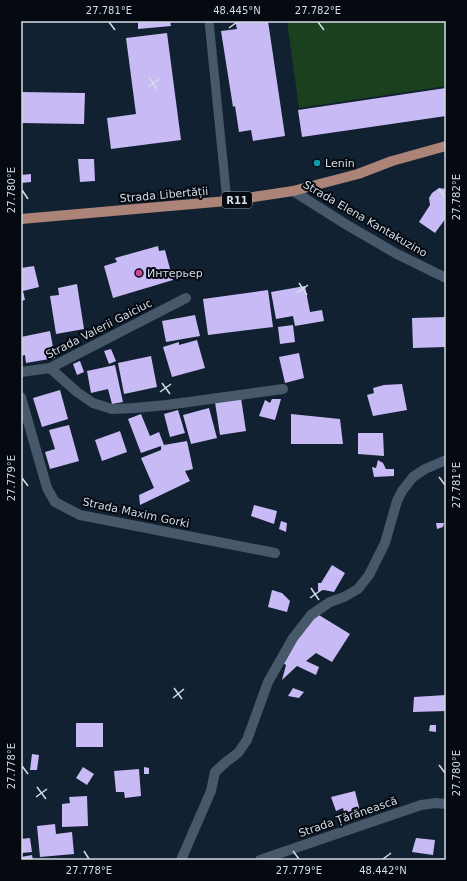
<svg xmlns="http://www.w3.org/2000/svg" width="467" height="881" font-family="'DejaVu Sans',sans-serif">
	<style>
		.pitch { fill: #1a401e }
		.building { fill: #c8baf5 }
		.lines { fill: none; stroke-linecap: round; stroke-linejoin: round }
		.service { stroke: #47586a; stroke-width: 9 }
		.minor { stroke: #47586a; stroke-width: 10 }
		.primary { stroke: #ac8377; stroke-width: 10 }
		.ticks { fill: none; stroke: #d3dde8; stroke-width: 1.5 }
		.culture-dot { fill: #0f9aa8; stroke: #050a11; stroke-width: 1.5 }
		.hotel-dot { fill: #d1479c; stroke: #050a11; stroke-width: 1.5 }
		.labels { text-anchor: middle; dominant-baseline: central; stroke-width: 4; stroke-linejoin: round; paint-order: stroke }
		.shield { fill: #050a11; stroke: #959ea8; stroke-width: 1 }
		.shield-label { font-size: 10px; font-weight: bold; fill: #d3dde8 }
		.poi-label { font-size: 11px; fill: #d3dde8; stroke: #050a11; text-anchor: start }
		.street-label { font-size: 11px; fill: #d3dde8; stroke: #050a11 }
		.neatline { fill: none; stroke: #d3dde8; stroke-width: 1.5 }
		.ticks-label { font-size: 10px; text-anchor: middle; fill: #d3dde8 }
	</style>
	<rect width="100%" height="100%" fill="#122131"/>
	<path class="pitch" d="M287 21H446V86L299 108Z"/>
	<path class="building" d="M138 21H170L171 26 138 29Z
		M235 21H268L285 136 253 141 251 130 239 132 235 106 233 107 221 31 237 29Z
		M167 33 181 140 111 149 107 118 136 114 126 38Z
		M446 88V116L302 137 298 110Z
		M21 92 85 93 84 124 21 123Z
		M78 159H94L95 181 80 182Z
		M31 174V182L21 183V175Z
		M439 188 446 189V218L435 233 419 222 430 205 429 198 432 193Z
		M158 246 159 251 165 250 173 280 113 298 104 266 117 262 115 258Z
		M34 266 39 287 23 291 25 300 21 301V268Z
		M77 284 84 329 56 334 50 296 59 295 58 288Z
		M305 286 310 312 322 310 324 321 295 326 293 316 276 319 271 292Z
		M268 290 273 327 208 335 203 299Z
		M195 315 200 336 166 342 162 321Z
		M446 317V347L413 348 412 318Z
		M293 325 295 342 280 344 278 327Z
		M50 331 55 358 26 363 25 355 21 356V346H22L21 337Z
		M197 340 205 368 172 377 163 347 179 342V345Z
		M111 349 116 361 109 364 104 351Z
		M299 353 304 378 285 383 279 357Z
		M151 356 157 387 124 394 118 363Z
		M80 361 84 372 77 375 73 364Z
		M115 365 123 402 112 404 108 389 91 393 87 371Z
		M402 384 407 410 373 416 367 395 374 393 373 388 384 385Z
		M60 390 68 419 42 427 33 398Z
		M241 398 246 431 220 435 215 402Z
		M272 399H281L275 420 259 416 265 400 270 403Z
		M209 408 217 438 191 444 183 415Z
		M178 410 185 433 170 437 164 414Z
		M141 414 150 436 159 432 164 445 187 441 193 469 185 471 190 481 140 505 139 495 154 488 141 458 161 450V446L141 453 128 419Z
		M291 414 340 419 343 444H291Z
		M69 425 79 461 50 469 45 452 55 449 49 430Z
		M120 431 127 452 102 461 95 440Z
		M358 433H383L384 456 358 454Z
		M378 460 383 463 386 469H394V476L374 477 372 467 376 468Z
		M254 505 277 511 274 524 251 516Z
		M281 521 287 523 286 532 279 529Z
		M436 523H444L443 527 437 529Z
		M332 565 345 573 334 592 324 590 318 591V583H321Z
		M272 590 282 593 290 601 287 612 268 607Z
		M314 612 350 634 332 662 316 653 306 661 319 667 316 675 297 666 282 680 286 665 283 663Z
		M293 688 304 692 299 698 288 696Z
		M446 695V711L413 712 414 697Z
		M76 723H103V747H76Z
		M430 725H436V732L429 731Z
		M32 754 39 755 37 770H30Z
		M83 767 94 774 87 785 76 778Z
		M144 767 149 768V774H144Z
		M139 769 141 796 125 798 124 792H116L114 771Z
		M355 791 360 811 345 816 343 808 336 811 331 797Z
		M87 796 88 826 62 827V804L70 803 69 797Z
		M55 824 56 834 72 832 74 854 40 857 37 826Z
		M30 838 32 852 22 853 21 839Z
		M416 838 435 840 433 855 412 852Z
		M32 855 33 860H21V857Z"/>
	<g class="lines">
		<path class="service" d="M209 21 227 201"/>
		<path class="minor" d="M293 191 347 225 397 254 446 278
			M50 368 77 392 93 403 112 409 134 408 167 405 283 389
			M21 372 50 368 186 298
			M21 397 47 488 55 502 80 515 275 553
			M181 860 211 791 215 772 226 762 238 753 247 740 268 682 293 638 311 615 330 602 344 597 358 589 369 575 385 543 397 501 402 491 413 477 425 469 446 460
			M260 860 421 805 436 803 446 804"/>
		<path class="primary" d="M21 219 227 201 293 191 358 174 392 161 446 146"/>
	</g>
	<path class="ticks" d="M109 22 115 30M318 22 324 30M229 28 237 22M149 77 157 89M148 87 159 79M439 189 445 197M22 190 28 199M299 283 307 295M297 293 308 285M162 383 170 394M160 392 171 384M439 477 445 485M22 478 28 486M311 588 319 600M310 598 321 590M174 688 182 699M173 698 184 689M439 765 445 773M22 766 28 774M37 787 46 799M36 797 47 789M84 851 89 859M293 851 299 859M383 859 391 853"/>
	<circle class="culture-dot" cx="317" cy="163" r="4"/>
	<circle class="hotel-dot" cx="139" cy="273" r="4"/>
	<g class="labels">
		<rect class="shield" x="222" y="192" width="30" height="16" rx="3"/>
		<g class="shield-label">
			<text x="237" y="200">R11</text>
		</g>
		<g class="poi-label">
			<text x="325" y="163">Lenin</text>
			<text x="147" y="273">Интерьер</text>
		</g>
		<g class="street-label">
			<text transform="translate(164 195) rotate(-5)">Strada Libertății</text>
			<text transform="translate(365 219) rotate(30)">Strada Elena Kantakuzino</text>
			<text transform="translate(99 329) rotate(-27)">Strada Valerii Gaiciuc</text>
			<text transform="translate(136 513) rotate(12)">Strada Maxim Gorki</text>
			<text transform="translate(348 817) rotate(-19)">Strada Țărănească</text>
		</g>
	</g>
	<rect width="467" height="881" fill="none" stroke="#050a11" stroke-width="44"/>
	<rect x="22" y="22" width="423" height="837" class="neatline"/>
	<g class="ticks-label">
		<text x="109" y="14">27.781°E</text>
		<text x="237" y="14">48.445°N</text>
		<text x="318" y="14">27.782°E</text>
		<text transform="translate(11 190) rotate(-90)" y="4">27.780°E</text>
		<text transform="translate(456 197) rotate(-90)" y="4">27.782°E</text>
		<text transform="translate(11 478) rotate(-90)" y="4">27.779°E</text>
		<text transform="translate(456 485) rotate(-90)" y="4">27.781°E</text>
		<text transform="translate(11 766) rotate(-90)" y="4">27.778°E</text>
		<text transform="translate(456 773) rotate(-90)" y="4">27.780°E</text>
		<text x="89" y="874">27.778°E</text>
		<text x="299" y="874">27.779°E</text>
		<text x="383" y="874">48.442°N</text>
	</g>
</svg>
